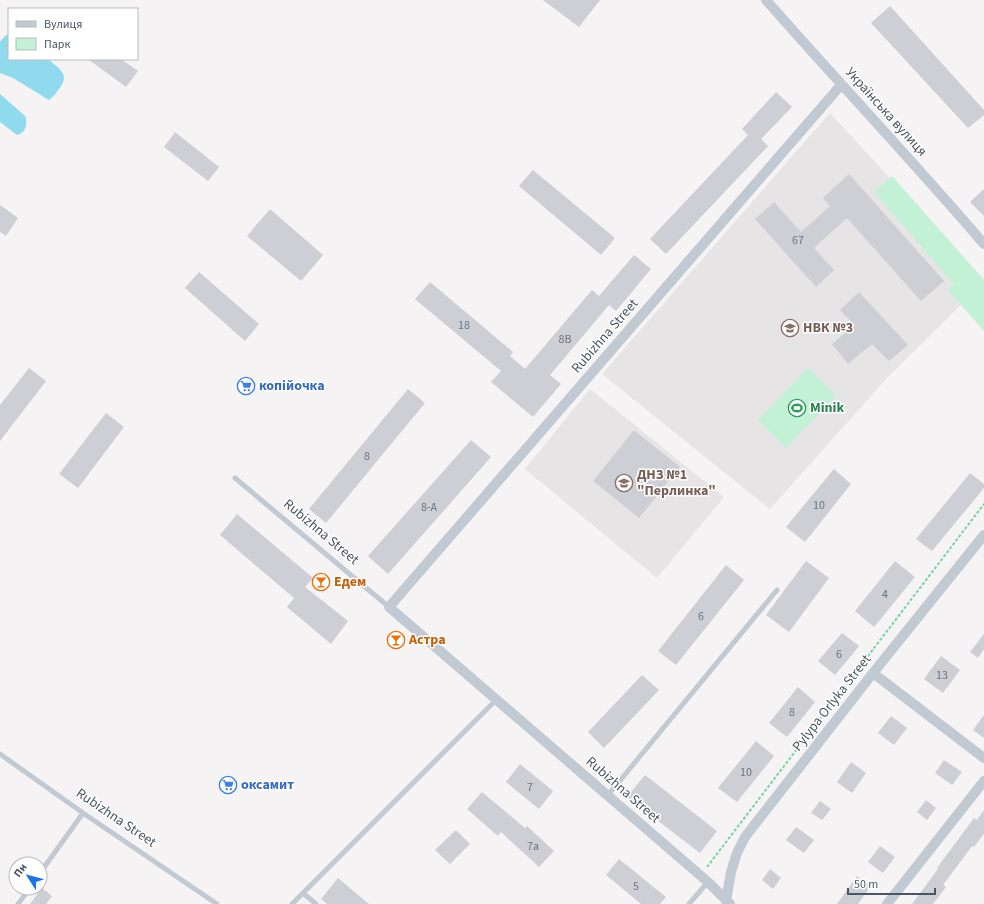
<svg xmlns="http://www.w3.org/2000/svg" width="984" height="904" font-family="'Source Sans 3',sans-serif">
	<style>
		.education { fill: #e6e4e5 }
		.green { fill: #c3f1d5 }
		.water { fill: #90daee }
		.building { fill: #cdcfd5 }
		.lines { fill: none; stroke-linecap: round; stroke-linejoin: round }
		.path { stroke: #7ad0a6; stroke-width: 2; stroke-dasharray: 3 2; stroke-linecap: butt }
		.lane { stroke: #c1cad2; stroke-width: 5 }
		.street { stroke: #c1cad2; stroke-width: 10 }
		.labels { text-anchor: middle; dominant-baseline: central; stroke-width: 3; stroke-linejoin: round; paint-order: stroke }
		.number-label { font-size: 12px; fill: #6b747e }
		.street-label { font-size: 14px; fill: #4a5661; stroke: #fff }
		.education-label { font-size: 14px; font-weight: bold; fill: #785e54; stroke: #fff; text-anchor: start }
		.shop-label { font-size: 14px; font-weight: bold; fill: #366cbe; stroke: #fff; text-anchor: start }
		.leisure-label { font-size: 14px; font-weight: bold; fill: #27864d; stroke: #fff; text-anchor: start }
		.food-label { font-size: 14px; font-weight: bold; fill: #c56008; stroke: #fff; text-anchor: start }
	</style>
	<rect width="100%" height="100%" fill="#f5f3f3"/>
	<path class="education" d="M830 113 984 280V282L886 379 770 509 602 374Z
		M590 389 724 497 657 578 525 469Z"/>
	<path class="green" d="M892 176 984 280V331L948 290 954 284 874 192Z
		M808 368 836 396 786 448 758 420Z"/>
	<path class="water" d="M9 34V59H48C59 69 71 74 59 89 56 93 53 97 49 100L13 78 0 73V42L5 36Z
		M0 94 25 116C28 123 26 133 17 135L0 122Z"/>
	<path class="building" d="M543 0H600L579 27Z
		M890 6 984 110V115L968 128 871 23Z
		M88 59H121L138 71 126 87Z
		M776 92 792 107 761 139 768 146 666 254 650 239 748 135 742 129Z
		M175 132 219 167 208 181 164 147Z
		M533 170 615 238 601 255 519 186Z
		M849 174 944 281 921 301 847 218 814 248 834 270 816 287 755 219 774 202 801 232 830 206 823 198Z
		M984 189V216L970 202Z
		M0 205 18 218 6 236 0 232Z
		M270 209 323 255 301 281 247 236Z
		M634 255 651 269 616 311 609 305 550 375 561 384 533 417 491 382 501 371 415 299 430 282 513 352 510 356 525 369 592 290 599 296Z
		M199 272 259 324 245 341 185 288Z
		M859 292 908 345 889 361 872 344 848 364 832 344 855 325 840 310Z
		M29 368 46 381 0 441V405Z
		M408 389 425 403 326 523 309 509Z
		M106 413 124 427 78 488 59 474Z
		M634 430 680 467 639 518 593 481Z
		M471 440 491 457 388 574 368 556Z
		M834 469 851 484 805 542 786 527Z
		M970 473 984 484V488L932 551 916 539Z
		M237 514 313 578 305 587 348 621 331 644 287 607 294 598 220 535Z
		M806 561 829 578 789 632 766 615Z
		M895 561 915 577 874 627 855 611Z
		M726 565 744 580 676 665 658 651Z
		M842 633 859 646 835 675 818 661Z
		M984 634V649L978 658 970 652Z
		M941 656 960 670 943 693 924 679Z
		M642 675 659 690 604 748 588 732Z
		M798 687 815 702 787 737 769 723Z
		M984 715V738L973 730Z
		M891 716 907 728 894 745 878 733Z
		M756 741 774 756 737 802 718 788Z
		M944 760 962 772 952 785 935 773Z
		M851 762 866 773 852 793 837 782Z
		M520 764 553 791 539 809 506 782Z
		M645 775 717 831 700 853 627 797Z
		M482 792 525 828 527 826 554 851 539 867 501 832 498 836 467 809Z
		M926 800 936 808 927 820 917 812Z
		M820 801 831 809 822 820 811 813Z
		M984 810V834L974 847 972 846 943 885 946 887 933 904H912L938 869 937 868 974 818 977 820Z
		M796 827 814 840 804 853 786 840Z
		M456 830 470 844 450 864 435 850Z
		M880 846 895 857 883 873 868 862Z
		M619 859 666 897 660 904H641L606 875Z
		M770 869 781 878 773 889 762 880Z
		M857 876 871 886 858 904H837Z
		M338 878 369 904H327L321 899Z
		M42 888 52 896 46 904H30Z"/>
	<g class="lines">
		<path class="path" d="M707 867 984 504"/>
		<path class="lane" d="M235 478 389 607
			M0 754 83 813 217 904
			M608 795 777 590
			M40 873 83 813
			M303 893 316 904
			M18 904 30 888
			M292 904 497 699
			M689 904 708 882"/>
		<path class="street" d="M766 0C838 82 913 161 984 244
			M873 673 984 758
			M726 901 731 872 737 853 745 837 873 673 984 535
			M730 904 708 882 389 607 841 85
			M887 904 984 781"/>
	</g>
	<defs>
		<symbol id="school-ring" viewBox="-11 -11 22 22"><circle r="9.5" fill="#fff" stroke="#8d6e63" stroke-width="1.5"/><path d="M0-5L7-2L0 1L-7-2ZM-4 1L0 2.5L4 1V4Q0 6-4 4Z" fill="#8d6e63"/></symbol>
		<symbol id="supermarket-ring" viewBox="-11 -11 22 22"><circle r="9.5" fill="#fff" stroke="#3f7fe0" stroke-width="1.5"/><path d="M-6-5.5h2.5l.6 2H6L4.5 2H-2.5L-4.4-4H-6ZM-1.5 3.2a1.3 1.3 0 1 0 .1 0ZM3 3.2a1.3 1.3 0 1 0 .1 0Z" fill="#3f7fe0"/></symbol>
		<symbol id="stadium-ring" viewBox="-11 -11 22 22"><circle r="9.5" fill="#fff" stroke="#2e9e5b" stroke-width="1.5"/><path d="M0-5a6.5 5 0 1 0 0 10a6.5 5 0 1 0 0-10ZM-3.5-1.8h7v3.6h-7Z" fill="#2e9e5b"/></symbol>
		<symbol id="bar-ring" viewBox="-11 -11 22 22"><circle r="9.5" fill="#fff" stroke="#e8710a" stroke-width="1.5"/><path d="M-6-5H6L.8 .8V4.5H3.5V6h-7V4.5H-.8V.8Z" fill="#e8710a"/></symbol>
	</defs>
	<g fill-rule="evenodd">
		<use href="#school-ring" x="780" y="318" width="20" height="20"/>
		<use href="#supermarket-ring" x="236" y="376" width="20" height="20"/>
		<use href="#stadium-ring" x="787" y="398" width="20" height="20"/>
		<use href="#school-ring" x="614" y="473" width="20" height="20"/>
		<use href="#bar-ring" x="311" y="572" width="20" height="20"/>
		<use href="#bar-ring" x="386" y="630" width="20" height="20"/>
		<use href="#supermarket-ring" x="218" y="775" width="20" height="20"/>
	</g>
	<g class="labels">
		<g class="number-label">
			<text x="798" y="240">67</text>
			<text x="464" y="325">18</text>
			<text x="565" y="339">8В</text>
			<text x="367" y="456">8</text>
			<text x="819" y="505">10</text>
			<text x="429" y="507">8-А</text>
			<text x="885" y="594">4</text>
			<text x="701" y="616">6</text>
			<text x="839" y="654">6</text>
			<text x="942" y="675">13</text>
			<text x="792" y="712">8</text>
			<text x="746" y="772">10</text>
			<text x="530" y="787">7</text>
			<text x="533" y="846">7а</text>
			<text x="636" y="886">5</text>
		</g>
		<g class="street-label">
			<text transform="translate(886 112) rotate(48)">Українська вулиця</text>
			<text transform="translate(605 336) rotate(-49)">Rubizhna Street</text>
			<text transform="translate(321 532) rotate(40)">Rubizhna Street</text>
			<text transform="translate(832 703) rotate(-52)">Pylypa Orlyka Street</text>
			<text transform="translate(623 790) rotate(41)">Rubizhna Street</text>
			<text transform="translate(116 818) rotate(34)">Rubizhna Street</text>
		</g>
		<g class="education-label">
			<text x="803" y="328">НВК №3</text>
			<text x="637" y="475">ДНЗ №1<tspan x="637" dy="16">"Перлинка"</tspan></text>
		</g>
		<g class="shop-label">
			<text x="259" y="386">копійочка</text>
			<text x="241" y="785">оксамит</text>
		</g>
		<g class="leisure-label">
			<text x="810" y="408">Minik</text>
		</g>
		<g class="food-label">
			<text x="334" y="582">Едем</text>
			<text x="409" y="640">Астра</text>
		</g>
	</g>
	<rect x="8" y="8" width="130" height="52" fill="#ffffff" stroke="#b7bbc0"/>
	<rect x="16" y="21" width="20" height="6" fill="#c1cad2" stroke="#b7bbc0"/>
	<text x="44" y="28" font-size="12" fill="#4a5661">Вулиця</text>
	<rect x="16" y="38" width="20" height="12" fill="#c3f1d5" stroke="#b7bbc0"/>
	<text x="44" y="48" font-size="12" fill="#4a5661">Парк</text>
	<g transform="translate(28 876) rotate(306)"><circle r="19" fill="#ffffff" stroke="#b7bbc0"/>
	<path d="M0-3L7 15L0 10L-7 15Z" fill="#1a73e8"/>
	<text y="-6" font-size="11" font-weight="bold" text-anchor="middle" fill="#4a5661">Пн</text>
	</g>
	<path d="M848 888v6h87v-6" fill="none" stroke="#4a5661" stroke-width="2"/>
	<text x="854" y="888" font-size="12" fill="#4a5661" stroke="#ffffff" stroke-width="3" paint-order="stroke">50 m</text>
</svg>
